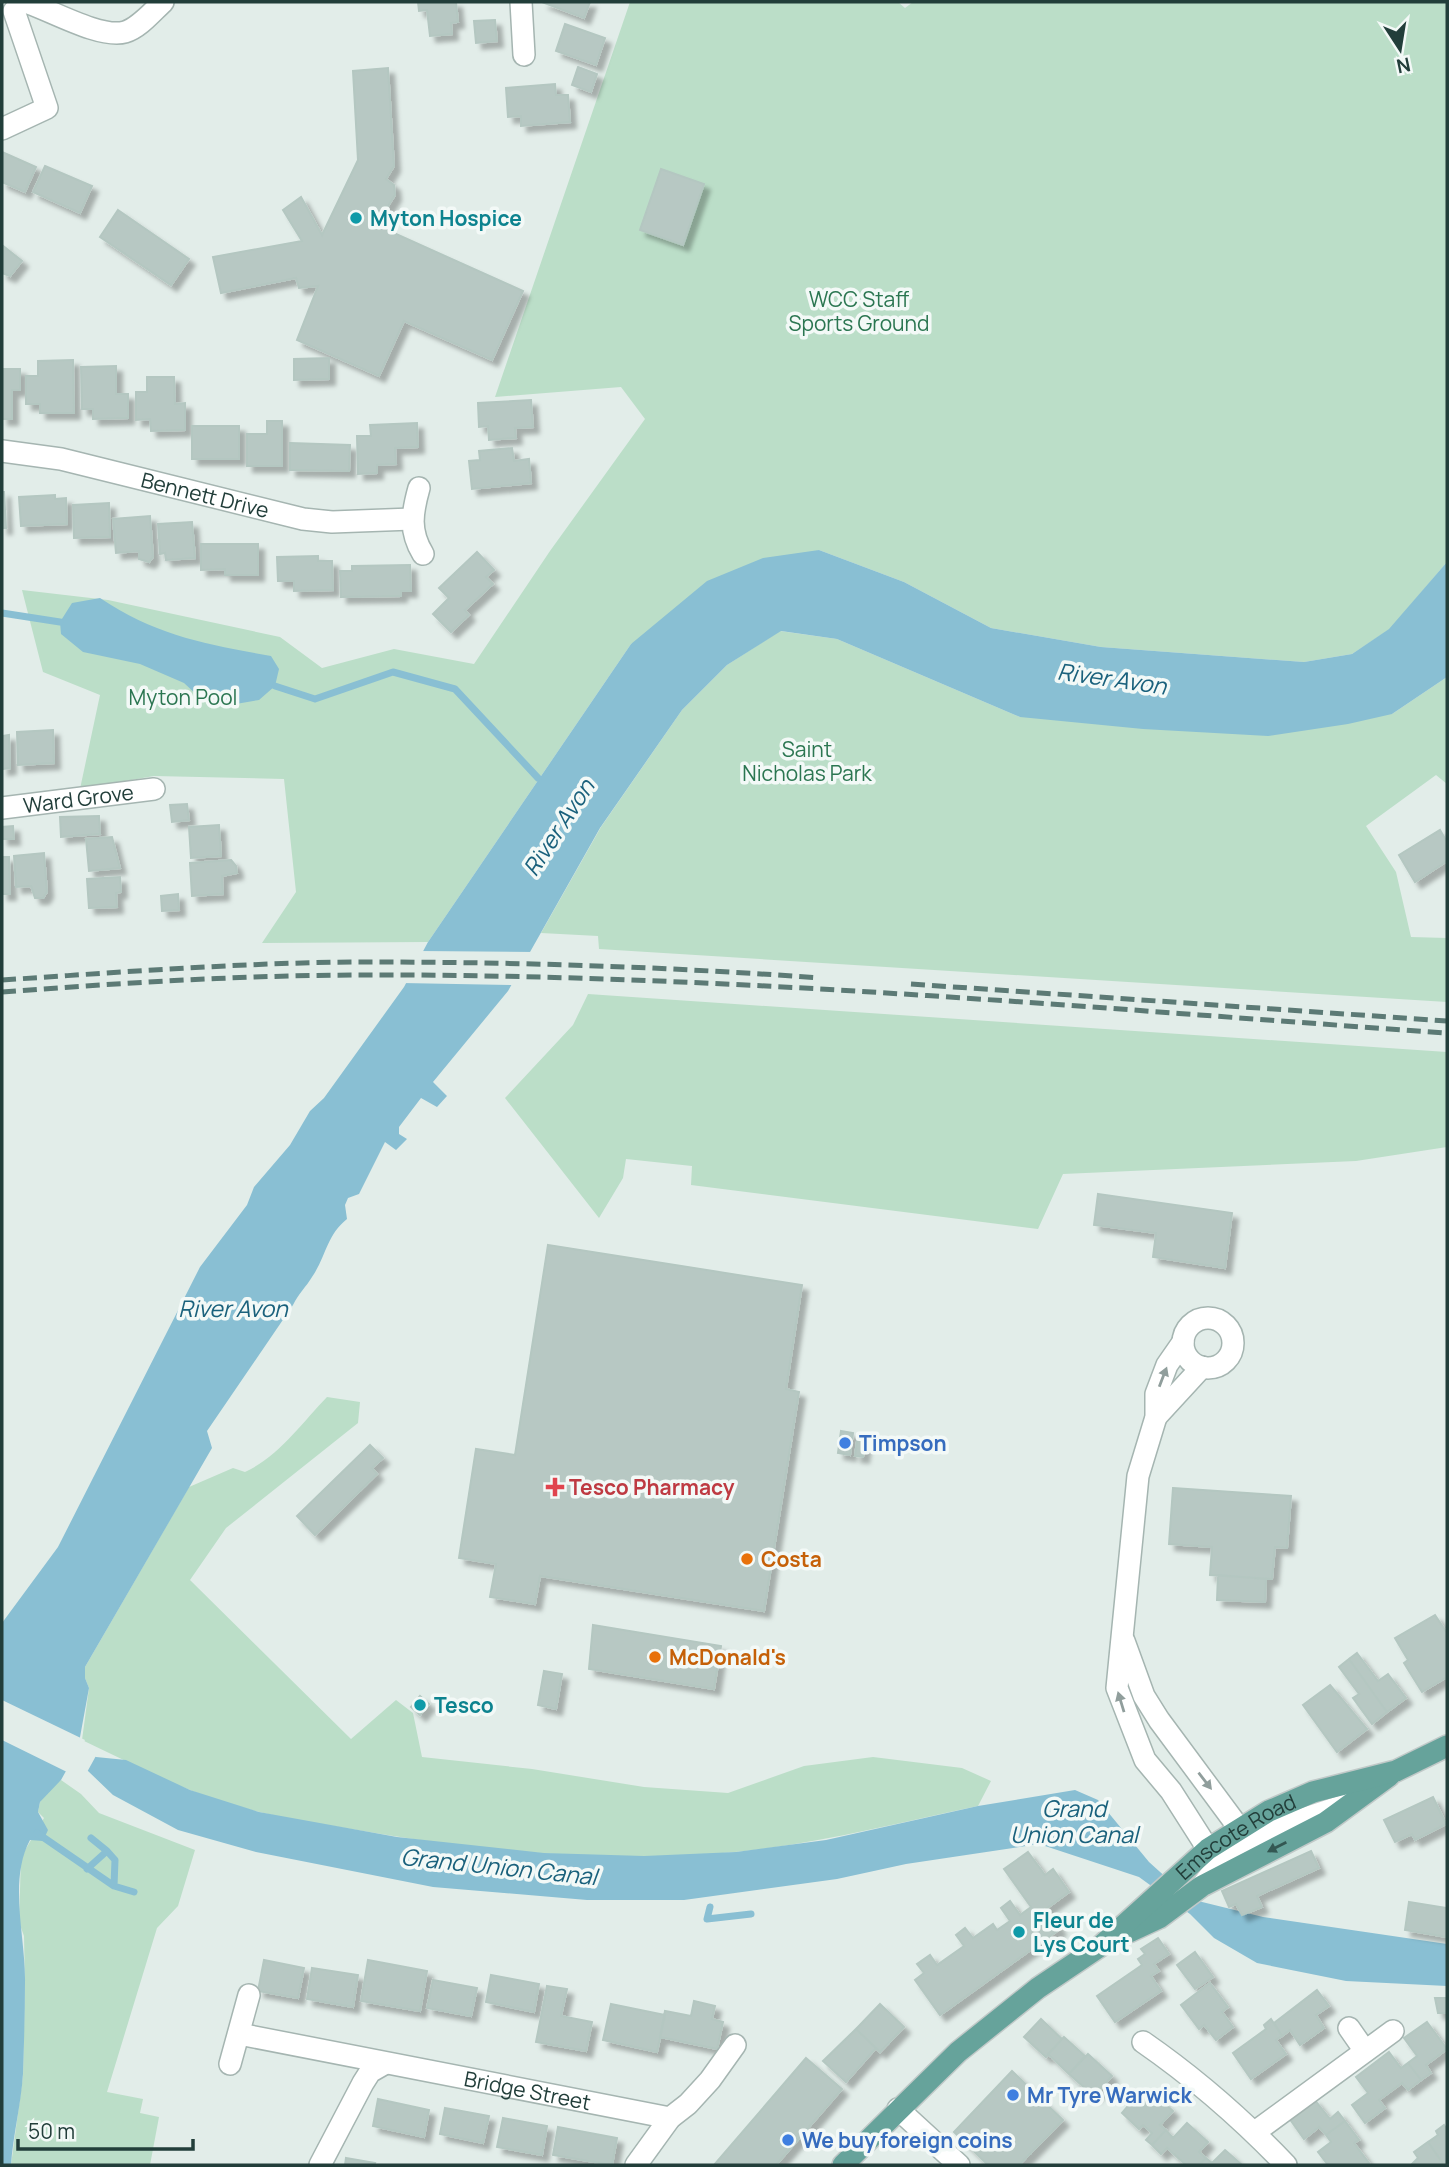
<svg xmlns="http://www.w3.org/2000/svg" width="1449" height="2167" font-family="Manrope,sans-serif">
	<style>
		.green { fill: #bbdec8 }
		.water { fill: #89bfd3 }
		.pier { fill: #e2ede9 }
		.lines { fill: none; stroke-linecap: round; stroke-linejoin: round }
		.stream { stroke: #89bfd3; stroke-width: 7 }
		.building { fill: #b7c8c3; stroke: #b4c7c1; stroke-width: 2; filter: url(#shadow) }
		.minor-casing { stroke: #a5b5b1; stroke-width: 24 }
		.major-casing { stroke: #c1c9c8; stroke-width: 24 }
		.minor { stroke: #fff; stroke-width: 21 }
		.major { stroke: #66a39b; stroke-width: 21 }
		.rail { stroke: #5c7a75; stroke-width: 5; stroke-dasharray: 14 7; stroke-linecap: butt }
		.oneway { fill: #909e9c }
		.oneway2 { fill: #335752 }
		.culture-dot { fill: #0f9aa8; stroke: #f3f9f7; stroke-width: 2.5 }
		.shop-dot { fill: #3f7fe0; stroke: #f3f9f7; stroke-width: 2.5 }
		.health-dot { fill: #e0444e; stroke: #f3f9f7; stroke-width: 2.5 }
		.food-dot { fill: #e8710a; stroke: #f3f9f7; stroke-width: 2.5 }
		.labels { text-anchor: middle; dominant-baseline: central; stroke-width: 7; stroke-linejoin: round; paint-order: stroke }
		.culture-label { font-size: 21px; font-weight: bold; fill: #0d838f; stroke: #f3f9f7; text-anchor: start }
		.park-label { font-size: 21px; fill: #2b7651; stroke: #f3f9f7 }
		.street-label { font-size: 21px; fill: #223e3a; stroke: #f3f9f7 }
		.shop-label { font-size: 21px; font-weight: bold; fill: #366cbe; stroke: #f3f9f7; text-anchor: start }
		.health-label { font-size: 21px; font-weight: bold; fill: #be3a42; stroke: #f3f9f7; text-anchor: start }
		.food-label { font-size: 21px; font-weight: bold; fill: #c56008; stroke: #f3f9f7; text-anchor: start }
		.water-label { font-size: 23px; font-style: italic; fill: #1a617c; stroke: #f3f9f7 }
	</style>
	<defs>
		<filter id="shadow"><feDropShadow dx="6" dy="6" stdDeviation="2" flood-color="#0004"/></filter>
	</defs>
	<rect width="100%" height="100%" fill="#e2ede9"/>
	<path class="green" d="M630 2H898L905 8 913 2H1447V562L1390 629 1352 654 1304 662 1101 647 991 628 904 582 819 550 631 644 428 942 262 943 296 892 284 779 154 776 80 789 100 695 43 672 22 590 108 600 280 637 322 668 394 649 474 664 550 551 645 419 621 387 495 397Z
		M780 631 837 639 1020 717 1392 714 1447 677V784L1436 775 1366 826 1396 872 1411 937 1447 938V1002L599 949 598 936 541 933 601 827 682 710 727 665Z
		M588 994 1447 1052V1147L1356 1161 1063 1174 1038 1229 691 1185 692 1166 626 1159 623 1178 599 1218 505 1098 573 1025Z
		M327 1397 360 1402 358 1423 226 1528 190 1580 351 1739 396 1700 413 1713 422 1757 532 1769 644 1787 728 1793 804 1766 873 1757 962 1768 991 1781 978 1806C897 1823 818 1844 735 1852 607 1864 476 1851 351 1829 309 1822 267 1816 227 1803 176 1788 129 1762 82 1740L89 1688 85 1678V1667L189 1487 233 1468 245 1472C278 1457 302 1423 327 1397Z
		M61 1780 81 1794 99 1813 195 1850 178 1906 157 1928 107 2092 143 2099 140 2113 159 2117 150 2165H11L23 2076 25 1984 24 1936 19 1922 21 1857 44 1818 38 1812 40 1802 49 1789Z"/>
	<path class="water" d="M819 550 904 582 991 628 1101 647 1304 662 1352 654 1389 629 1447 562V677L1392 714 1348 724 1268 736 1143 729 1020 717 837 639 781 631 727 665 682 710 600 828 508 991 433 1082 447 1096 437 1107 421 1098 399 1127V1134L407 1139 396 1150 385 1142 359 1194 348 1198 345 1205 347 1219C326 1236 327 1255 312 1277 306 1287 299 1293 293 1305L207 1431 212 1448 85 1667V1678L89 1688 78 1748 96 1757 126 1760 190 1790 259 1812 397 1837 544 1853 644 1856 736 1852 826 1840 978 1806 1075 1790 1098 1800 1149 1862 1190 1899 1263 1917 1447 1944V1986L1346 1981 1257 1963 1214 1938 1190 1914 1139 1877 1039 1844 906 1864 837 1879 684 1900H587L433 1887 256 1852 178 1830 113 1795 88 1771 71 1762 61 1780 40 1802 38 1812 48 1830 43 1841 30 1840C8 1881 26 1938 25 1983 25 2013 24 2044 23 2074 21 2105 13 2135 11 2165H2V1623L58 1547 200 1267 247 1205 254 1187 290 1145 310 1111 324 1098 404 987 428 942 631 644 707 581 763 558Z
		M100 598C157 636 205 644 271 656L279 669 275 686 259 700 236 704 198 696 184 683 140 664 83 652 61 634 60 622 72 603Z"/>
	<path class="pier" d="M419 951 534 952 515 985 402 983Z
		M2 1700 85 1740 82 1746 97 1754 86 1774 72 1767 69 1773 2 1740Z"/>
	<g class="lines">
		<path class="stream" d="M2 613 60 622
			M275 686 315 699 393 672 455 689 538 778
			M37 1833 114 1886 134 1892
			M91 1838 107 1851
			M87 1869 107 1851 115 1860 114 1886
			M710 1907 707 1919 751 1914"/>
	</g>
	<path class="building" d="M418 2H456L458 22 451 23 452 34 430 36 427 10 419 11Z
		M542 2H590L584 18Z
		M495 20 497 41 476 43 474 21Z
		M565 24 605 38 596 65 556 51Z
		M578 67 597 74 591 92 572 85Z
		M388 68 394 166 386 179 394 185 395 195 376 225 523 291 492 360 404 321 379 376 297 340 318 286 299 288 296 278 221 293 213 257 302 241 283 210 301 197 322 235 358 160 353 71Z
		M555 84 556 95H568L570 122 521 126V116L508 117 506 88Z
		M2 152 36 167 25 192 2 182Z
		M45 166 92 186 80 213 33 192Z
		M661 169 704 184 683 245 640 230Z
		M118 210 189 259 171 285 100 237Z
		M2 245 22 261 10 276 2 273Z
		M329 358V379L294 380V359Z
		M73 360 74 413H40V404H26V376H38V361Z
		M116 366V394H128V418L93 419V409H82L81 367Z
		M2 369H20V390H12V419H2Z
		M147 377H174L175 404 185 403V430L151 431 150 419 136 420V392H147Z
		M531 400 533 427 515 428 516 438 489 440 488 426 479 427 478 403Z
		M267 421H282V466H247V434H267Z
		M417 423 418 447 395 448 396 464 377 465V473L358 474 357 436H371L370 425Z
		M192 426H239V459H192Z
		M290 443 350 445 349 471 290 470Z
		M512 448 514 461 529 459 531 483 472 489 469 461 480 460 479 451Z
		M2 492H4L6 528H2Z
		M55 495V499L66 498 67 524 21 526 19 497Z
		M109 503 110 537 74 538 73 505Z
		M150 516 153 557 149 562 139 559V551L116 553 113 519Z
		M192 522 195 558 166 560 165 553 160 554 158 524Z
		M201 544H258V575H225V569L201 570Z
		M477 552 494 570 486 577 493 584 465 610 469 615 451 632 433 614 449 598 439 588Z
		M318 556V561H332L333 590 294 591V581H278L277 557Z
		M410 565 411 591H401V596L341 597 340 571H352V566Z
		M53 730 54 763 18 765 17 732Z
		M9 735 10 768 2 769V736Z
		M187 804 189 820 172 822 170 805Z
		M99 816 100 834 61 837 60 817Z
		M219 825 221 856 191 858 189 827Z
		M13 826 14 839H2V827Z
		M1440 830 1447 842V861L1415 882 1399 855Z
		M112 837 120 868 89 871 86 839Z
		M44 853 47 892 43 898H35L31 886 16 887 14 856Z
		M2 857H9L10 894H2Z
		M231 860 236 866 237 873 222 876 223 894 192 896 190 863Z
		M120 877 121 892 116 893 117 907 89 908 87 879Z
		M178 894 179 910 162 911 161 896Z
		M1098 1194 1232 1213 1225 1268 1153 1257 1156 1233 1094 1225Z
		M548 1245 802 1285 786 1389 799 1392 764 1611 540 1576 535 1604 490 1597 496 1564 459 1558 476 1449 515 1455Z
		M841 1431 853 1433 850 1455 838 1453Z
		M858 1434 866 1436 863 1457 855 1456Z
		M370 1445 383 1458 372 1468 377 1474 315 1535 297 1516Z
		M1173 1488 1291 1496 1287 1548 1275 1547 1272 1579 1210 1575 1212 1547 1169 1544Z
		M1218 1575 1266 1579 1265 1602 1217 1600Z
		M1435 1615 1447 1633V1677L1422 1692 1404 1663 1408 1660 1395 1638Z
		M593 1625 721 1646 714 1689 589 1669Z
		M1357 1653 1378 1681 1388 1674 1406 1698 1387 1712 1349 1659Z
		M1349 1659 1387 1712 1372 1724 1353 1698 1359 1694 1339 1667Z
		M544 1671 562 1674 556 1709 538 1705Z
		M1330 1685 1367 1729 1337 1752 1303 1705Z
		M420 1696 429 1704 420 1715 411 1707Z
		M1433 1797 1446 1824 1415 1840 1412 1834 1395 1842 1384 1820Z
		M1311 1851 1319 1868 1257 1896 1262 1907 1242 1915 1236 1904 1229 1907 1222 1891Z
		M1028 1852 1045 1875 1053 1869 1069 1892 1046 1909 1060 1929 940 2015 915 1980 924 1973 917 1964 930 1955 937 1965 964 1946 956 1935 965 1928 973 1938 993 1924 997 1930 1010 1921 1001 1908 1010 1901 1020 1915 1031 1907 1004 1869Z
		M1409 1902 1447 1908V1937L1405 1930Z
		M1158 1938 1169 1954 1154 1964 1159 1971 1151 1976 1161 1991 1115 2022 1097 1996 1142 1965 1138 1959 1145 1954 1141 1949Z
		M1195 1952 1213 1977 1195 1989 1177 1965Z
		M264 1960 304 1968 298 1998 258 1991Z
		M368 1960 427 1971 420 2011 361 2001Z
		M312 1968 358 1975 353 2007 307 1999Z
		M491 1975 539 1984 534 2012 486 2002Z
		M433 1980 477 1988 471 2016 427 2008Z
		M1210 1983 1228 2007 1222 2012 1233 2027 1216 2040 1204 2025 1199 2029 1181 2005Z
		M547 1986 567 1989 561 2016 592 2022 586 2051 536 2042Z
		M1317 1990 1329 2006 1316 2015 1324 2028 1300 2045 1290 2030 1282 2036 1274 2023Z
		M1435 1998H1447V2013H1438Z
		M694 2001 715 2006 712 2019 723 2022 717 2049 660 2037 665 2011 691 2016Z
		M611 2004 665 2015 657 2052 603 2040Z
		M880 2004 904 2027 880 2052 856 2029Z
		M1041 2019 1062 2039 1046 2057 1024 2037Z
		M1271 2019 1282 2036 1276 2040 1286 2054 1251 2079 1233 2053 1266 2029 1264 2025Z
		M1427 2022 1447 2049 1426 2065 1431 2073 1421 2080 1408 2063 1417 2056 1404 2038Z
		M856 2029 876 2048 846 2082 823 2061Z
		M1064 2037 1085 2056 1069 2074 1048 2054Z
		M1389 2052 1401 2068 1408 2063 1421 2080 1408 2090 1402 2083 1379 2100 1385 2108 1365 2123 1352 2105 1368 2093 1356 2077Z
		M1088 2054 1112 2076 1094 2096 1069 2074Z
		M806 2058 842 2089 776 2165H714Z
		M1012 2071 1063 2120 1019 2165H988L954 2132Z
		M1150 2090 1173 2111 1160 2125 1166 2130 1152 2145 1146 2140 1152 2133 1143 2125 1139 2129 1122 2113 1133 2100 1137 2103Z
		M378 2099 429 2110 424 2137 373 2126Z
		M1314 2099 1330 2119 1338 2112 1345 2121 1326 2135 1319 2127 1304 2139 1289 2118Z
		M445 2108 489 2116 483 2143 440 2134Z
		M503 2118 547 2126 542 2155 497 2147Z
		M1345 2121 1359 2140 1354 2143 1369 2163 1366 2165H1328L1318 2152 1331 2142 1326 2135Z
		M1187 2123 1208 2142 1199 2152 1206 2158 1199 2165H1186L1167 2148 1161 2154 1152 2145 1166 2130 1173 2138Z
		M1444 2125 1447 2130V2165H1444L1428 2142 1438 2135 1436 2131Z
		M558 2127 617 2138 612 2165 553 2155Z
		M1428 2142 1444 2165H1411L1418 2158 1414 2152Z
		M1225 2150 1242 2165H1199L1206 2158 1212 2163Z
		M346 2158 375 2163 374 2165H345Z"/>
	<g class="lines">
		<defs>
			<g id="minor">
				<path d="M26 2C50 10 101 39 125 32 139 28 152 12 163 2"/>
				<path d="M521 2 524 55"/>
				<path d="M2 129 47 108 14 11"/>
				<path id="s1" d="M2 451 61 459 303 519 332 522 412 519"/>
				<path d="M419 488C412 513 409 531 423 554"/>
				<path id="s2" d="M2 808 154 789"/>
				<circle cx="1208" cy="1343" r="25"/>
				<path d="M1183 1342 1167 1365 1156 1394V1417L1138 1476 1117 1688 1145 1760 1171 1791 1208 1849 1232 1847 1287 1824 1351 1803"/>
				<path d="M1156 1417 1202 1367"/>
				<path d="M1124 1641 1144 1696 1159 1720 1239 1828 1232 1847 1202 1886"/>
				<path d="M1349 2028 1365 2051"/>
				<path id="s3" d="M239 2034 670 2118"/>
				<path d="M1143 2042C1195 2078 1242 2119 1286 2165"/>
				<path d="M230 2064 249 1995"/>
				<path d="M898 2109 959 2165"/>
				<path d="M1255 2132 1393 2031"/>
				<path d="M320 2165 363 2083 370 2072 384 2064"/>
				<path d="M636 2165 670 2118 688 2104 710 2080 735 2045"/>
			</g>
			<g id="major">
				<path d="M1129 1932 1159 1918 1202 1886 1326 1822 1389 1776"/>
				<path id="s4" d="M843 2165 958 2052 1038 1988 1102 1945 1208 1849 1269 1811 1313 1792 1396 1771 1447 1746"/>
			</g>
		</defs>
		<use href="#minor" class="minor-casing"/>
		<use href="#major" class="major-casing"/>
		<use href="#minor" class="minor"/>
		<use href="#major" class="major"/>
		<path class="rail" d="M2 980C125 972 248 962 371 962 521 962 671 967 820 978
			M911 984 1447 1021
			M2 992C122 983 244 975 365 975 727 974 1087 1008 1447 1033"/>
	</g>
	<defs><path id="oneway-solid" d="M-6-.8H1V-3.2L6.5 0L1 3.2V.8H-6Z" transform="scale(1.75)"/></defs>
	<g class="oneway">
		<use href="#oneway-solid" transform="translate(1163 1377) rotate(-69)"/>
		<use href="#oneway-solid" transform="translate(1121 1702) rotate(-107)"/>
		<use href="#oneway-solid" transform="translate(1205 1781) rotate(52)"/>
	</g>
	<use class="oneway2" href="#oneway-solid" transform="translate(1277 1847) rotate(153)"/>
	<g class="culture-dot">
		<circle cx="356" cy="218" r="7"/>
		<circle cx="420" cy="1705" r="7"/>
		<circle cx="1019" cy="1932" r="7"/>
	</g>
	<g class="shop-dot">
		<circle cx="845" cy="1443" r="7"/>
		<circle cx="1013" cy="2095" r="7"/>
		<circle cx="788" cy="2140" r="7"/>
	</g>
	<path class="health-dot" d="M551.5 1476.5h7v7h7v7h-7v7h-7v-7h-7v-7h7z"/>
	<g class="food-dot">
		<circle cx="747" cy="1559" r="7"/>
		<circle cx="655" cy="1657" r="7"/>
	</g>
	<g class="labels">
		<g class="culture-label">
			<text x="370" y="218">Myton Hospice</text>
			<text x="434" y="1705">Tesco</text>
			<text x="1033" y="1920">Fleur de<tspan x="1033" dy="24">Lys Court</tspan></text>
		</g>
		<g class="park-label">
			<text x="859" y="299">WCC Staff<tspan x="859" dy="24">Sports Ground</tspan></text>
			<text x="183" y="697">Myton Pool</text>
			<text x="807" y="749">Saint<tspan x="807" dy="24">Nicholas Park</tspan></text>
		</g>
		<g class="street-label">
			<text stroke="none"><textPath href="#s1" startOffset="208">Bennett Drive</textPath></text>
			<text stroke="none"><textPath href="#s2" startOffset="77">Ward Grove</textPath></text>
			<text stroke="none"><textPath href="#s4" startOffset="514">Emscote Road</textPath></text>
			<text stroke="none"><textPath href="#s3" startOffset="294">Bridge Street</textPath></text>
		</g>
		<g class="shop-label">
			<text x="859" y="1443">Timpson</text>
			<text x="1027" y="2095">Mr Tyre Warwick</text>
			<text x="802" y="2140">We buy foreign coins</text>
		</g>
		<g class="health-label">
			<text x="569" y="1487">Tesco Pharmacy</text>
		</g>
		<g class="food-label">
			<text x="761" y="1559">Costa</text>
			<text x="669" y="1657">McDonald's</text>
		</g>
		<g class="water-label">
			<text transform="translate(1112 678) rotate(8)">River Avon</text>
			<text transform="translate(558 827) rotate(-57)">River Avon</text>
			<text x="233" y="1308">River Avon</text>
			<text x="1074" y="1808">Grand<tspan x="1074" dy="26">Union Canal</tspan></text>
			<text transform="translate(499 1866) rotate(6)">Grand Union Canal</text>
		</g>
	</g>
	<rect width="1449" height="2167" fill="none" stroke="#223e3a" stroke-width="7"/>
	<g transform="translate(1400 49) rotate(168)" stroke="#f3f9f7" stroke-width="5" paint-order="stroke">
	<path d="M0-5L12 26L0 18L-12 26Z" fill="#223e3a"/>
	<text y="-10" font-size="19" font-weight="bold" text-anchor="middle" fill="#223e3a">N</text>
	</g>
	<path d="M18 2139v10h175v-10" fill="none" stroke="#223e3a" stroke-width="3.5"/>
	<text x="28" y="2139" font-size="21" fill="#223e3a" stroke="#f3f9f7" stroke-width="5" paint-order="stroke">50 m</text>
</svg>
